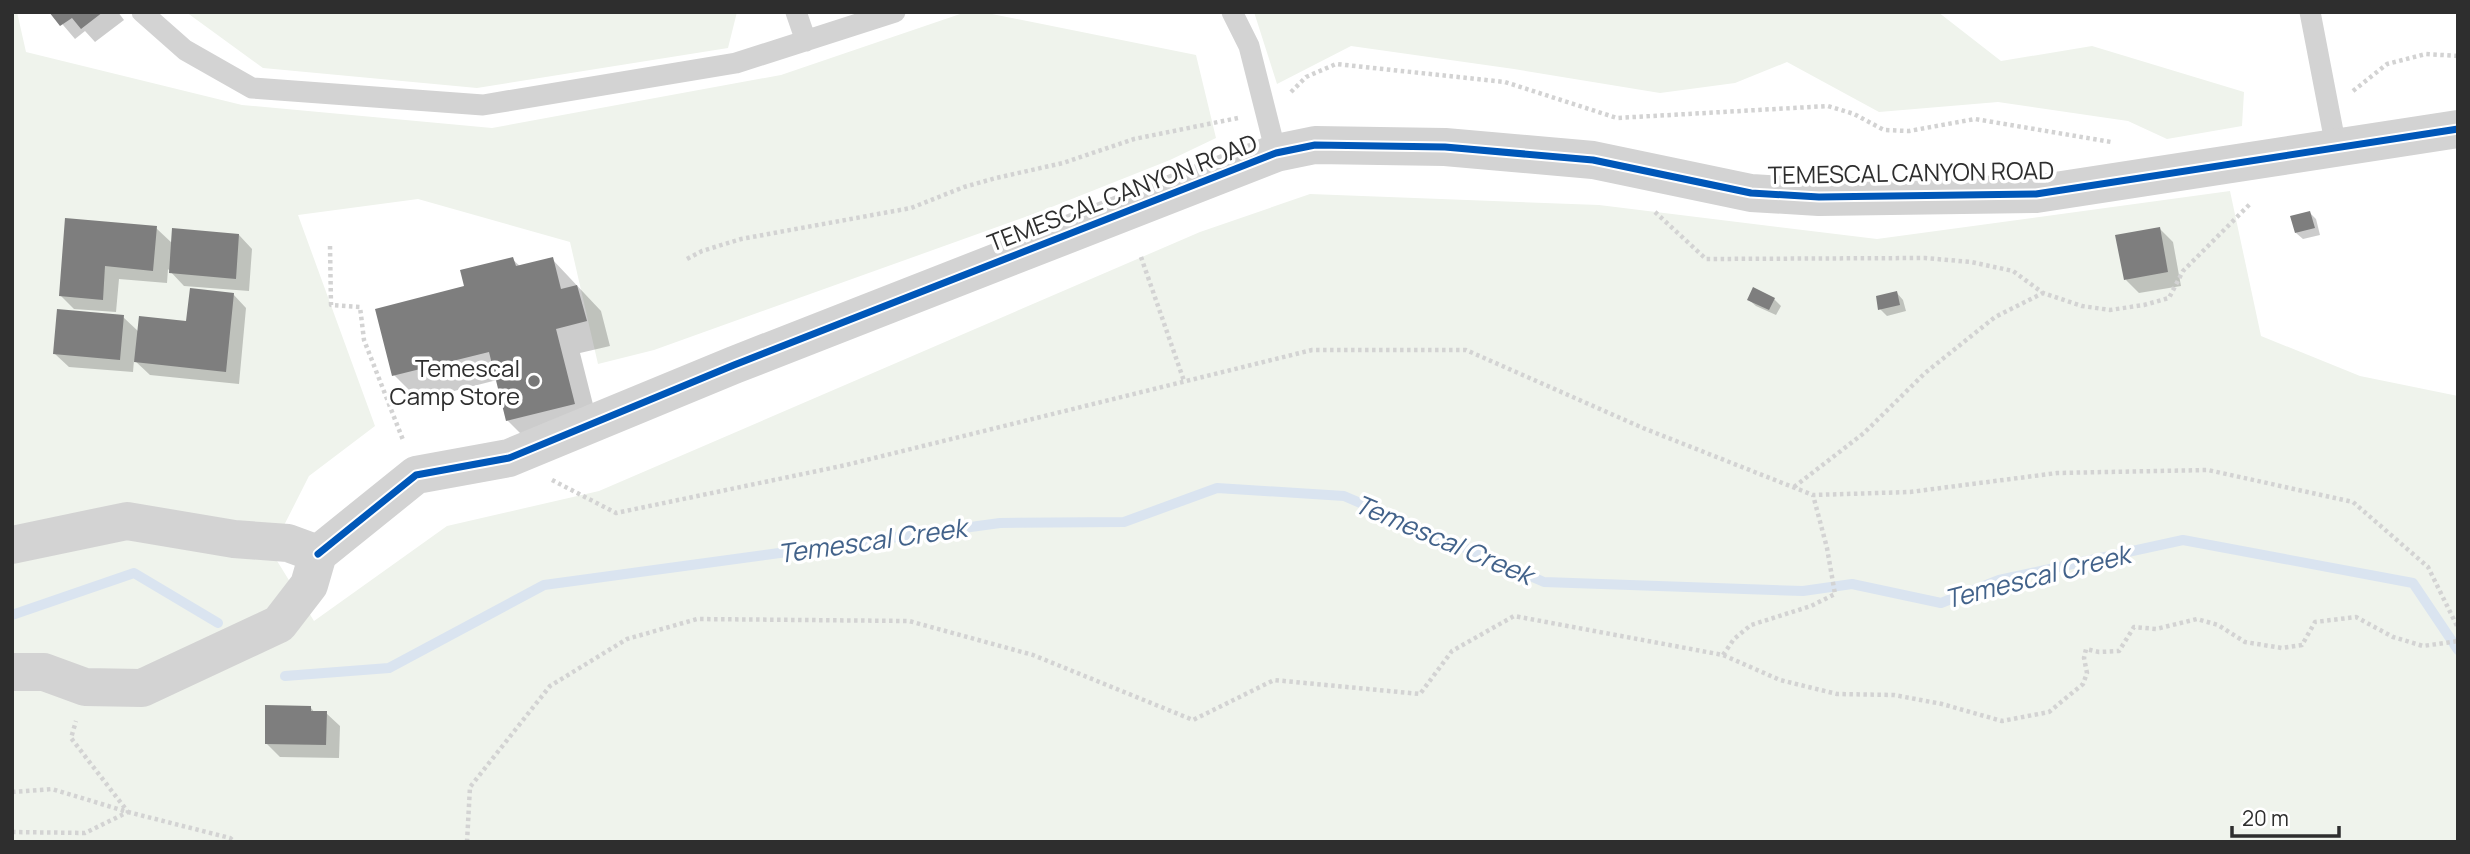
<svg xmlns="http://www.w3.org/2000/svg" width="2470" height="854" font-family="Manrope,sans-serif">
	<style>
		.green { fill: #eff3ec }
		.shadow { fill: #0003 }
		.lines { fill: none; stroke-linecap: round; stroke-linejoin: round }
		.stream { stroke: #dae4f0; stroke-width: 10 }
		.building { fill: #7e7e7e }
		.path { stroke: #d3d3d3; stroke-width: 4.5; stroke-dasharray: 3.5 3.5; stroke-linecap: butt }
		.service { stroke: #d3d3d3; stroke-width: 21 }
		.minor { stroke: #d3d3d3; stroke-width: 38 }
		.cycleway-casing { stroke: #fff; stroke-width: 11 }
		.cycleway { stroke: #0057b8; stroke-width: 7 }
		.poi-dot { fill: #777; stroke: #fff; stroke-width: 2.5 }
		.labels { text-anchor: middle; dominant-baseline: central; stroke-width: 7; stroke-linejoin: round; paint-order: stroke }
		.street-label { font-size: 24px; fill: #2e2e2e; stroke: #fff }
		.poi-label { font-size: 24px; fill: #2e2e2e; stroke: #fff; text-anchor: end }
		.water-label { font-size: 26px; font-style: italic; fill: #42628a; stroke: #fff }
	</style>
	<rect width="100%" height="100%" fill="#fff"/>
	<path class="green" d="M12 12H17L26 52 242 105 492 128 781 75 966 12H982L1196 55 1216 138 1170 160 1039 212 654 350 598 364 570 242 418 199 298 215 375 426 309 476 271 551 314 621 447 526 599 491 1200 232 1310 194 1599 205 1877 239 2230 191 2261 336 2360 376 2458 396V842H12Z
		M186 12H737L728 48 477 88 263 68Z
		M1254 12H1938L2001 61 2092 46 2244 92 2242 126 2167 139 2128 121 1998 102 1879 112 1787 62 1735 83 1660 93 1514 69 1351 46 1277 84Z"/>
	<path class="shadow" d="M52 12H118L124 20 95 42 85 31 75 39Z
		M2310 213 2316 219 2320 235 2303 239 2296 233Z
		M156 228 173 244 239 235 252 249 249 291 184 286 168 269 167 283 119 279 116 312 74 309 60 295Z
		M2160 229 2173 242 2181 286 2139 293 2126 280Z
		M512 259 521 267 552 259 601 311 610 346 580 353 599 428 532 445 507 420 497 380 419 400 394 375 466 287Z
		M1897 293 1903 300 1906 311 1887 316 1880 309Z
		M233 294 246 308 239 384 150 375 134 360 133 372 69 367 55 354 123 317 139 332 188 323Z
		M1774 299 1781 306 1776 315 1756 306 1749 300Z
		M311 708 315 713H326L340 726 339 758 280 757 266 743Z"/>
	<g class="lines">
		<path class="stream" d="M12 615 134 573 218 623
			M285 676 389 668 544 585 1000 523 1124 522 1217 488 1344 496 1544 582 1803 591 1852 584 1941 603 1999 580 2183 540 2413 583 2458 650"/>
	</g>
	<path class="building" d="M49 12H103L81 29 72 18 60 26Z
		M2310 211 2315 228 2295 233 2290 216Z
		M65 218 157 226 153 271 105 266 103 300 59 296Z
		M2160 227 2168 272 2124 280 2115 235Z
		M172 228 239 234 236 279 169 273Z
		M513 257 516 266 553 257 561 289 577 285 587 321 556 329 575 404 506 421 489 352 392 376 375 309 464 286 460 270Z
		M1753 287 1775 298 1769 310 1747 300Z
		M190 288 234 293 226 372 134 362 139 316 186 321Z
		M1897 291 1900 305 1878 310 1876 296Z
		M57 309 124 315 120 360 53 354Z
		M265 705 311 706V711H327L326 745 265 744Z"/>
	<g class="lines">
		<path class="path" d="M2353 91 2387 64 2426 54 2458 56
			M1291 92 1306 77 1336 64 1505 82 1617 118 1828 106 1854 114 1884 130 1909 131 1975 119 2111 142
			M1655 212 1706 259 1925 258 1971 262 2013 271 2043 293 2082 306 2110 310 2144 305 2169 298 2183 271 2251 203
			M330 246 331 305 360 307 364 340 403 440
			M1141 257 1184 381
			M687 259 702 251 741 239 911 208 964 187 996 178 1063 163 1134 139 1238 118
			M552 480 616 513 846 465 1312 350H1466L1643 428 1813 495 1910 492 2057 473 2208 470 2353 502 2428 567 2458 628
			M1794 487 1864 433 1925 373 1995 317 2043 293
			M1723 655 1734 639 1751 625 1811 606 1835 594 1827 548 1813 495
			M12 792 52 789 128 812 230 838 235 842
			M12 832 85 833 128 812 71 738 76 721
			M467 842 470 787 550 686 627 639 697 619 909 621 1033 655 1193 720 1274 680 1420 694 1452 651 1514 616 1723 655 1780 680 1837 694 1894 695 1942 704 2002 721 2049 712 2083 684 2087 673 2084 658 2086 649 2099 652 2119 651 2134 627 2156 629 2197 619 2218 625 2245 642 2282 648 2302 645 2315 622 2356 617 2393 637 2423 646 2458 641"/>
		<path class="service" d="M142 12 185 50 252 88 483 105 736 63 895 12
			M796 12 806 41
			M1232 12 1249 46 1276 153
			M2310 12 2336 147"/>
		<path class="minor" d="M12 545 127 521 234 539 288 543 318 554 309 585 279 624 142 688 85 687 44 672H12
			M318 554 416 475 509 458 734 365 1276 153 1315 145 1445 147 1593 160 1751 193 1819 197 2036 194 2458 129"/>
		<defs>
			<path id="cycleway" d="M318 554 416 475 509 458 734 365 1276 153 1315 145 1445 147 1593 160 1751 193 1819 197 2036 194 2458 129"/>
		</defs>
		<use href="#cycleway" class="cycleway-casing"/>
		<use href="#cycleway" class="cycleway"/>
	</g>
	<circle class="poi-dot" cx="534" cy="381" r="7"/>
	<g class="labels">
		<g class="street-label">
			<text transform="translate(1911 172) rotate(-1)">TEMESCAL CANYON ROAD</text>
			<text transform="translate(1122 192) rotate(-21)">TEMESCAL CANYON ROAD</text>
		</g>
		<g class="poi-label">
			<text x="520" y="367">Temescal<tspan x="520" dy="28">Camp Store</tspan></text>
		</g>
		<g class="water-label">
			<text transform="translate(1444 539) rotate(23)">Temescal Creek</text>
			<text transform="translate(872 540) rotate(-8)">Temescal Creek</text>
			<text transform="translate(2037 576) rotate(-14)">Temescal Creek</text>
		</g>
	</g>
	<rect width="2470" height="854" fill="none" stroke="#2e2e2e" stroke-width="28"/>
	<path d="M2232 826v10h107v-10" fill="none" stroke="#2e2e2e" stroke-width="3.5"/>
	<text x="2242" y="826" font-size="21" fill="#2e2e2e" stroke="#ffffff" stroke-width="5" paint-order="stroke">20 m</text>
</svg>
